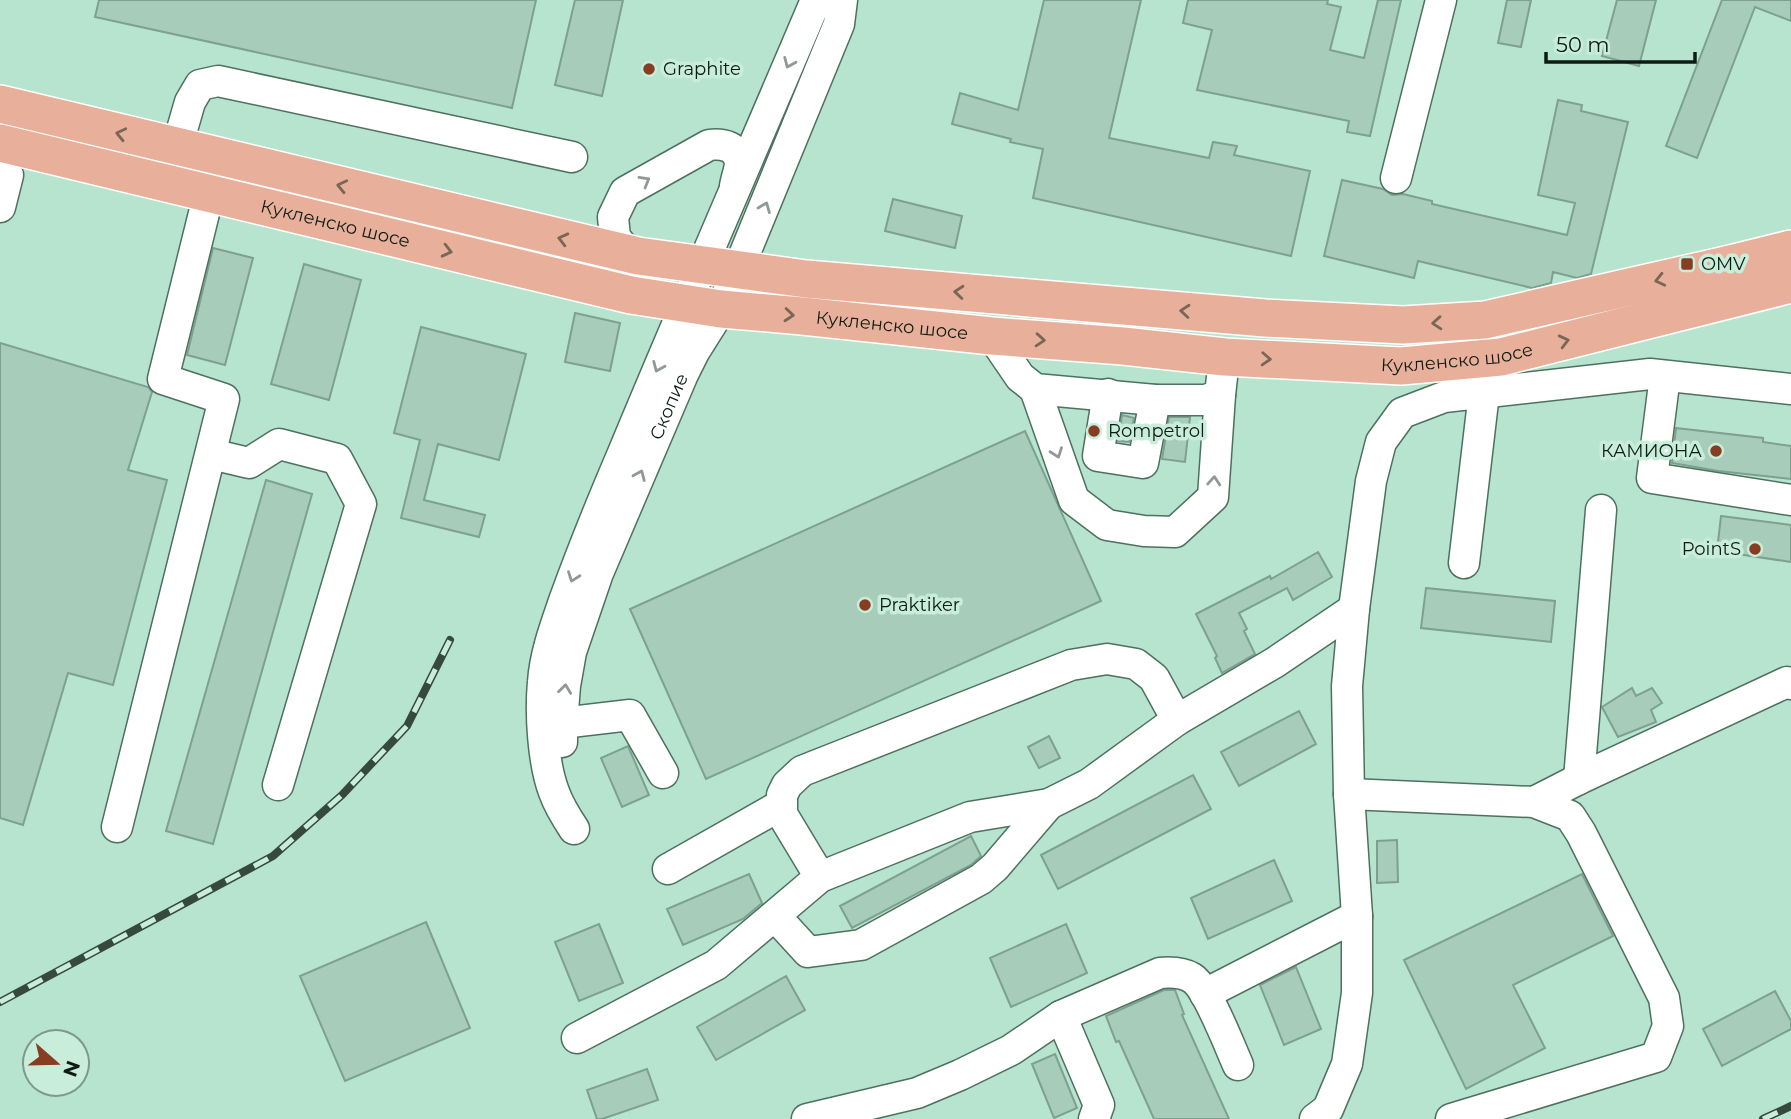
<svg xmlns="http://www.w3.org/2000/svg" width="1791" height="1119" font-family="Montserrat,sans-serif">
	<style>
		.built { fill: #b7e4ce; fill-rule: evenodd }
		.building { fill: #a7ccba; stroke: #7da08f; stroke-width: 2 }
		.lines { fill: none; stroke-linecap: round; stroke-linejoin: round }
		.minor-casing { stroke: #4e7060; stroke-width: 33 }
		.major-casing { stroke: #fff; stroke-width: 40 }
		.minor { stroke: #fff; stroke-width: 30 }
		.major { stroke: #e8b09a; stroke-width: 37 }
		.rail-casing { stroke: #36493f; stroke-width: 8 }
		.rail { stroke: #c8edda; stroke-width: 5; stroke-dasharray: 16; stroke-linecap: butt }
		.oneway { stroke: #929895 }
		.oneway2 { stroke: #7a6657 }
		.poi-dot { fill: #863d21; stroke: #c8edda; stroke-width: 2.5 }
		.labels { text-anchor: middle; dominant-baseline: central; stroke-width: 7; stroke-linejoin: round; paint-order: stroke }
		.poi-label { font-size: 18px; fill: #0d1b14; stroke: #c8edda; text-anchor: start }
		.street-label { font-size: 18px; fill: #0d1b14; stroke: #c8edda }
	</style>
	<rect width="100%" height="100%" fill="#c8edda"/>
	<path class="built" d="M0 0H1791V1119H0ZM35 1042H77V1084H35Z"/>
	<path class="building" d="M99 0H536L512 108 95 17Z
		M575 0H623L602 96 555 85Z
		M1044 0H1141L1109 138 1209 158 1213 142 1237 146 1234 155 1310 171 1291 256 1033 198 1043 149 1010 142 1011 139 952 124 960 93 1018 110Z
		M1188 0H1328L1327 4 1341 7 1330 50 1364 58 1378 0H1401L1370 136 1347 132 1349 121 1197 90 1212 30 1183 23Z
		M1507 0H1531L1521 47 1498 43Z
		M1617 0H1656L1639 66 1602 56Z
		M1722 0H1791V21L1755 7 1697 158 1666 146Z
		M1558 100 1582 105 1581 111 1628 122 1591 274 1577 278 1553 272 1551 283 1532 288 1418 261 1414 278 1324 256 1342 180 1383 189 1392 195 1403 194 1432 201V204L1567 235 1575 203 1538 195Z
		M893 199 962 216 955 248 885 231Z
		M213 248 253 258 225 365 187 355Z
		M304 264 361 280 329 400 271 384Z
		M575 313 620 323 610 371 565 362Z
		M421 327 526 354 499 460 438 444 424 500 485 515 479 537 401 518 420 440 394 433Z
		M0 343 148 387 152 392 128 470 167 480 113 685 68 673 23 825 0 818Z
		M1122 415 1134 418 1129 442 1118 441Z
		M1169 417H1190L1185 462 1162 459Z
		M1676 428 1763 438V442L1791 446V479L1718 471 1672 463Z
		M1025 431 1101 601 706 779 630 609Z
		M266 480 312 494 213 844 166 831Z
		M1721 516 1791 525V562L1717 551Z
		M1318 552 1332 577 1293 600 1287 588 1239 613 1247 629 1244 631 1255 654 1222 673 1215 658 1217 656 1196 614 1270 576 1271 579Z
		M1426 588 1555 601 1551 642 1421 628Z
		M1632 688 1636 696 1652 688 1662 703 1651 710 1656 722 1618 737 1602 707Z
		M1299 711 1316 744 1239 786 1221 752Z
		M1049 736 1060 758 1039 768 1028 747Z
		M628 746 649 795 622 807 601 758Z
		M1193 775 1211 809 1058 889 1041 855Z
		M971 836 981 856 971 865 852 928 840 906Z
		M1397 840 1398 882 1377 883V841Z
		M1274 860 1292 901 1208 939 1191 898Z
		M749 874 762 903 743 919 683 945 667 909Z
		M1582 874 1613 936 1513 985 1545 1048 1466 1089 1404 960Z
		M426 922 470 1028 345 1081 300 976Z
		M599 924 623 983 579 1001 555 942Z
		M1066 924 1087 973 1011 1007 990 958Z
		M1296 967 1321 1029 1284 1045 1260 985Z
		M786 976 805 1010 716 1060 697 1027Z
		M1164 990H1175L1184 1014 1182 1015 1229 1119H1154L1119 1041 1116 1042 1106 1016Z
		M1775 991 1791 1021V1029L1722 1066 1703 1029Z
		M1055 1054 1077 1108 1054 1118 1032 1064Z
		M647 1069 658 1100 602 1119H597L587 1090Z"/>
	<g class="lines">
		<defs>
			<g id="minor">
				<path d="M177 147 190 102 200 85 218 81 572 157"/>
				<path d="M0 173 8 175 0 207"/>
				<path d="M1396 178 1441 0"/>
				<path d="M629 255 615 237 613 217 625 192 709 145C722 143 738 146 740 163 740 169 736 179 735 186"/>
				<path d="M992 336 1020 377 1035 389 1155 400H1206L1220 395 1222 377"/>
				<path d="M1665 376 1652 478 1791 500"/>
				<path d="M1035 389 1074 500 1107 525 1144 531 1175 532 1213 497 1220 395"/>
				<path d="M1108 394 1098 456 1143 463 1155 400"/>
				<path d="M211 454 249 463 279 444 337 459 361 504 278 785"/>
				<path d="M1464 563 1484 393"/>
				<path d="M543 720 562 723 630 715 663 773"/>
				<path id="s1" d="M562 742V723L565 686 571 652 598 573 683 374 694 352 721 309 738 270 839 24 842 0"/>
				<path d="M1579 779 1601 510"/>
				<path d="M1349 794 1534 802 1570 816 1581 833 1664 998 1668 1026 1656 1057 1451 1119"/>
				<path d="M1534 802 1579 779 1787 682 1791 684"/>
				<path d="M117 827 224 399 163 379 209 193"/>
				<path d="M574 829C566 817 559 806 554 792 543 763 540 714 543 682 545 654 555 627 564 601 582 551 602 502 623 453 686 301 752 151 816 0"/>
				<path d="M668 869 781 805"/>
				<path d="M820 877 782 814V795L787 785 802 771 1071 665 1107 659 1136 664 1154 678 1177 720"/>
				<path d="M775 916 808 952 861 945 981 879 995 867 1049 804"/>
				<path d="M1205 994 1357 916"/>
				<path d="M1061 1016 1099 1105 1094 1119"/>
				<path d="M577 1038 716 965 820 877 970 817 1049 804 1089 784 1177 720 1274 663 1354 609"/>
				<path d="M807 1119 917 1093 960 1075 1011 1050 1061 1016 1160 973C1171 972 1182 972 1192 978 1207 987 1230 1047 1238 1065"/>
				<path d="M1315 1119 1328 1109 1347 1064 1357 993V916L1349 794 1347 686 1354 609 1371 481 1381 442 1402 413 1444 397 1650 374 1791 389"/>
			</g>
			<g id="major">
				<path d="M0 104 638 256 806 279 1265 318 1403 325 1485 320 1726 265 1791 249"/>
				<path id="s2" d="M0 143 631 295 721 309 802 316 992 336 1123 346 1225 357 1401 366 1501 357 1791 284"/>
			</g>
		</defs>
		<use href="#minor" class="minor-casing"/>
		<use href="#major" class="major-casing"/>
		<use href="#minor" class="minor"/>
		<use href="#major" class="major"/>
		<defs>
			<path id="rail" d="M0 1002 273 856 342 795 407 726 450 640
				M1763 1119 1791 1106"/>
		</defs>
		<use href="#rail" class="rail-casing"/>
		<use href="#rail" class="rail"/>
	</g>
	<defs><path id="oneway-chevron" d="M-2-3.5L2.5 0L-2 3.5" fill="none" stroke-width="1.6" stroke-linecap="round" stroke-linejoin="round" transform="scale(1.75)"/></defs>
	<g class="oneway">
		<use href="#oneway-chevron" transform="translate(789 63) rotate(113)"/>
		<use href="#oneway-chevron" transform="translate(645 181) rotate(-30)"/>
		<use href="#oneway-chevron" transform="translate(765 207) rotate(-68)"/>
		<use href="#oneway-chevron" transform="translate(658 367) rotate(113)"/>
		<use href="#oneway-chevron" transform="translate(1057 453) rotate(70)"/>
		<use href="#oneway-chevron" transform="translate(640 475) rotate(-67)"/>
		<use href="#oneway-chevron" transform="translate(1214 481) rotate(-86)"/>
		<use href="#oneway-chevron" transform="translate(573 577) rotate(110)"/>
		<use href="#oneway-chevron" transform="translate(565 689) rotate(-83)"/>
	</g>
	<g class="oneway2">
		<use href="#oneway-chevron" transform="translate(121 134) rotate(-167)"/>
		<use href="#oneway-chevron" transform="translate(342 186) rotate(-167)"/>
		<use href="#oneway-chevron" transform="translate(563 239) rotate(-166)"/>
		<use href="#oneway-chevron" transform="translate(447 251) rotate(14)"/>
		<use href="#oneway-chevron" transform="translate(1660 280) rotate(167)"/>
		<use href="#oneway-chevron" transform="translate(959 292) rotate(-175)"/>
		<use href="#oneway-chevron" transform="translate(1185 311) rotate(-175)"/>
		<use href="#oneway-chevron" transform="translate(789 315) rotate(5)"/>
		<use href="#oneway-chevron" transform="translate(1437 323) rotate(176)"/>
		<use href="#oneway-chevron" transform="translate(1040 340) rotate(4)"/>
		<use href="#oneway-chevron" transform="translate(1564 341) rotate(-14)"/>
		<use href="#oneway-chevron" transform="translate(1266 359) rotate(3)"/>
	</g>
	<g class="poi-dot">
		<circle cx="649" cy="69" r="7"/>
		<rect x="1680" y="257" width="14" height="14" rx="3.5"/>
		<circle cx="1094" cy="431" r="7"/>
		<circle cx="1716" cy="451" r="7"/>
		<circle cx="1755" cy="549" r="7"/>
		<circle cx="865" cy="605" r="7"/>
	</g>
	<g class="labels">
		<g class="poi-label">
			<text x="663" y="69">Graphite</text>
			<text x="1701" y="264">OMV</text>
			<text x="1108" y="431">Rompetrol</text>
			<text x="1702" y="451" text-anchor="end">КАМИОНА</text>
			<text x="1741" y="549" text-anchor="end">PointS</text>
			<text x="879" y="605">Praktiker</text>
		</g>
		<g class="street-label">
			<text stroke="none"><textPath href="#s2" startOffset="345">Кукленско шосе</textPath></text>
			<text stroke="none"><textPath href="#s2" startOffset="912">Кукленско шосе</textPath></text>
			<text stroke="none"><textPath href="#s2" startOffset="1479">Кукленско шосе</textPath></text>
			<text stroke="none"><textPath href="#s1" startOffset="355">Скопие</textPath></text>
		</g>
	</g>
	<g transform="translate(56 1063) rotate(110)"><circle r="33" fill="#c8edda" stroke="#7d998b" stroke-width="2"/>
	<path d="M0-5L12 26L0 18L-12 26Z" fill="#863d21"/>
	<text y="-10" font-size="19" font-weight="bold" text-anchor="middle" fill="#0d1b14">N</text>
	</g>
	<path d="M1546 52v10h149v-10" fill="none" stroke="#0d1b14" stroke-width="3.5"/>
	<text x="1556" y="52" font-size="21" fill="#0d1b14" stroke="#c8edda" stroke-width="5" paint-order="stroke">50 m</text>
</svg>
